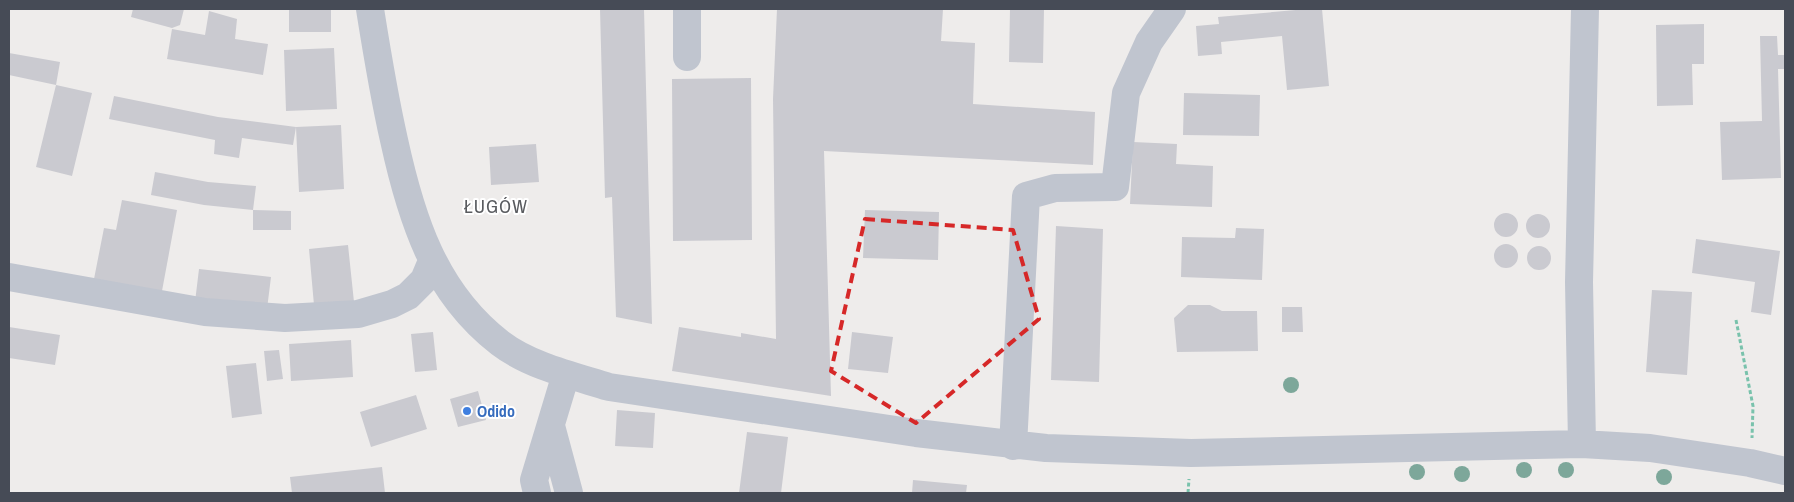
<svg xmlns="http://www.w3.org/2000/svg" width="1794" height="502" font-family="'Archivo Narrow',sans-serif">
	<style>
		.building { fill: #cacad0 }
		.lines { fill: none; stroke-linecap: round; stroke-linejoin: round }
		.path { stroke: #79c2ac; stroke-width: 3; stroke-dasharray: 4 2.5; stroke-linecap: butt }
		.minor { stroke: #c0c5cf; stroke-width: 28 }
		.tree { fill: #7da79a }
		.marked { fill: none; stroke: #d62828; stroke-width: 4; stroke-dasharray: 10 6; stroke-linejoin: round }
		.shop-dot { fill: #3f7fe0; stroke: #fff; stroke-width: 2 }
		.labels { text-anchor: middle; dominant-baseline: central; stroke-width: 4; stroke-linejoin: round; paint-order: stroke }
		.shop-label { font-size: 16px; font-weight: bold; fill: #366cbe; stroke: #fff; text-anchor: start }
		.quarter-label { font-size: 19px; letter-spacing: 1px; fill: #595b5f; stroke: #fff }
	</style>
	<rect width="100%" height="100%" fill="#eeeceb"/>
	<path class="building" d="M133 9 152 10V9H184L180 25 172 28 131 17Z
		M289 9H331V32H289Z
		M600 9H644L652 324 616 317 612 197 605 198Z
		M777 9H943L941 41 975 43 973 104 1095 112 1093 165 824 151 831 396 672 371 679 327 741 337V333L776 339 773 99Z
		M1010 9H1044L1043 63 1009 62Z
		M1307 9H1322L1329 86 1287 90 1282 36 1221 42 1222 54 1198 56 1196 26 1219 24 1218 17Z
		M209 11 237 19 235 39 268 44 263 75 167 59 172 29 205 35Z
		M1704 24V64H1692L1693 105 1657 106 1656 25Z
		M1760 36H1777L1778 55H1785V69H1778L1781 178 1722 180 1720 122 1762 121Z
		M334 48 337 109 286 111 284 50Z
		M9 53 60 62 56 85 9 75Z
		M751 78 752 240 673 241 672 79Z
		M56 85 92 93 72 176 36 167Z
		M1184 93 1260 95 1259 136 1183 135Z
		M114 96 218 117 296 127 341 125 344 189 299 192 296 127 293 145 242 138 239 158 214 154 215 140 109 119Z
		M1133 142 1177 144 1176 164 1213 166 1212 207 1130 204Z
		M536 144 539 182 491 185 489 147Z
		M155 172 208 182 256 186 253 210 204 205 151 195Z
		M122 200 177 210 162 291 94 279 104 228 116 230Z
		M253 210 291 211V230H253Z
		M865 210 939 212 938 260 863 258Z
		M1494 225a12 12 0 1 1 24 0a12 12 0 1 1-24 0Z
		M1526 226a12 12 0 1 1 24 0a12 12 0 1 1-24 0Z
		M1056 226 1103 229 1099 382 1051 380Z
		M1236 228 1264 229 1262 280 1181 277 1182 237 1235 238Z
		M1696 239 1780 251 1771 315 1751 312 1755 282 1692 273Z
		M1494 256a12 12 0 1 1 24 0a12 12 0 1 1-24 0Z
		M348 245 354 302 314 305 309 249Z
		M1527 258a12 12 0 1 1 24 0a12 12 0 1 1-24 0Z
		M199 269 271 277 267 309 195 302Z
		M1652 290 1692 292 1687 375 1646 372Z
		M1188 305H1210L1222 311H1257L1258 351 1177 352 1174 318Z
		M1282 307H1302L1303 332H1282Z
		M9 327 60 335 55 365 9 358Z
		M433 332 437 370 415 372 411 334Z
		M852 332 893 337 888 373 848 369Z
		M351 340 353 377 291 381 289 344Z
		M279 350 283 379 267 381 264 351Z
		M256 363 262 414 232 418 226 366Z
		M478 391 486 420 458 427 450 399Z
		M416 395 427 429 371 447 360 412Z
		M617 410 655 413 653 448 615 446Z
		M747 432 788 437 781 493H739Z
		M382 467 385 493H292L290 477Z
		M913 480 967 485 966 493H912Z"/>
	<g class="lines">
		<path class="path" d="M1736 320 1753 406 1752 438
			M1188 493 1189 479"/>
		<path class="minor" d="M370 9C377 53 384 96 394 140 411 218 434 292 500 343 530 366 574 376 609 387L916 433 1046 448 1191 453 1582 444 1650 448 1750 463 1785 471
			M687 57V9
			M9 277 205 312 285 318 358 314 392 304 408 296 424 280 432 261
			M551 426 569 493
			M1582 444 1579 282 1585 9
			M1013 446 1026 196 1055 188 1115 187 1126 93 1149 42 1172 9
			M537 493 534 480 566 374"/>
	</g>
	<g class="tree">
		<circle cx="1291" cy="385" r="8"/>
		<circle cx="1524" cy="470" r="8"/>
		<circle cx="1566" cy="470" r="8"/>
		<circle cx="1417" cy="472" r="8"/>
		<circle cx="1462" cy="474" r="8"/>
		<circle cx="1664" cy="477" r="8"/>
	</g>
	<path class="marked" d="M865 219 1013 230 1039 319 916 423 831 371Z"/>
	<circle class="shop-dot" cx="467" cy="411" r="5"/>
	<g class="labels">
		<g class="shop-label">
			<text x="477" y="411">Odido</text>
		</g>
		<g class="quarter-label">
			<text x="496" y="206">ŁUGÓW</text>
		</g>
	</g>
	<rect width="1794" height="502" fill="none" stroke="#464b56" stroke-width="20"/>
</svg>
